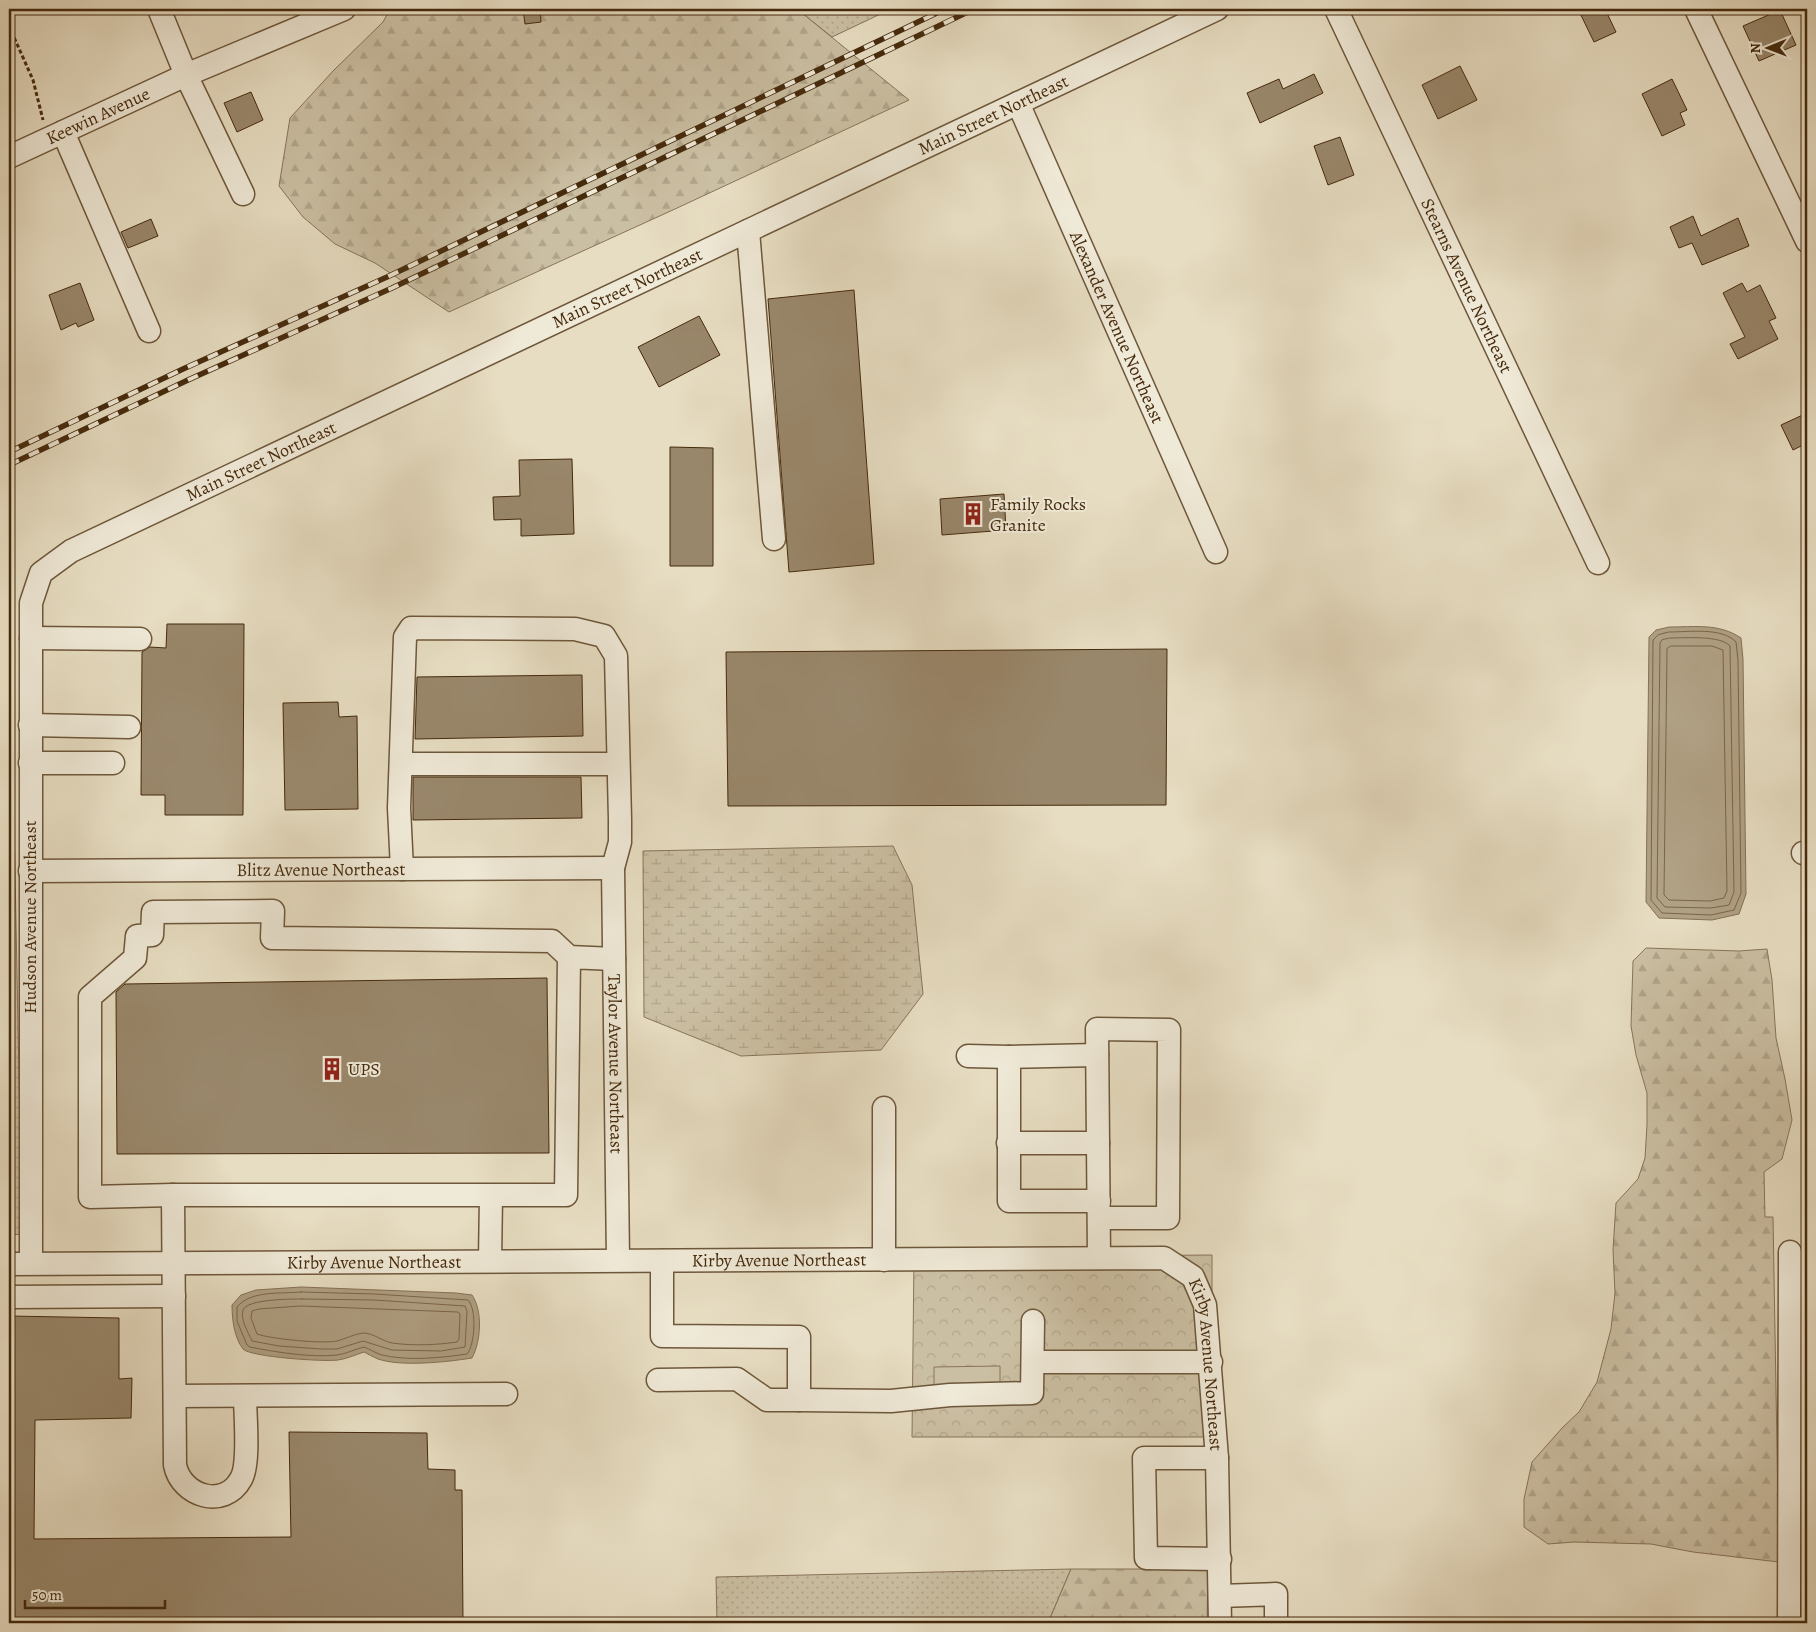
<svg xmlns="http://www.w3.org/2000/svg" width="1816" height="1632" font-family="Alegreya,serif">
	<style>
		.grass { fill: url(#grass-dots); stroke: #887458 }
		.forest { fill: url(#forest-firs); stroke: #887458 }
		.wetland { fill: url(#wetland-marsh); stroke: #887458 }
		.park { fill: url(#park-crowns); stroke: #887458 }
		.pitch { fill: #cbbfa3; stroke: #887458 }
		.water { fill: #b0a084; stroke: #857154 }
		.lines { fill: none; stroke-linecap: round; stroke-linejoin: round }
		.shore { stroke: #7a6548; stroke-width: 1 }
		.building { fill: #99876b; stroke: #452a0c }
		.minor-casing { stroke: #6e573a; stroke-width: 25 }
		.path { stroke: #452a0c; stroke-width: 3; stroke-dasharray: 4 2.5; stroke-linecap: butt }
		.minor { stroke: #efe9d7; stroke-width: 22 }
		.rail-casing { stroke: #452a0c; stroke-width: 5.5 }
		.rail { stroke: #efe9d7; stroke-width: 4; stroke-dasharray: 11; stroke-linecap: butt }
		.labels { text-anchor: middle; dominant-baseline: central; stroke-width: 4; stroke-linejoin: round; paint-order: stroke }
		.street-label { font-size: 18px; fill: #452a0c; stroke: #efe9d7 }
		.poi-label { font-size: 18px; fill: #452a0c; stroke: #efe9d7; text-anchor: start }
	</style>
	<defs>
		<pattern id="grass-dots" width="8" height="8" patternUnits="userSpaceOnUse" patternTransform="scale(1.25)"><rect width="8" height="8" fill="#cbbfa3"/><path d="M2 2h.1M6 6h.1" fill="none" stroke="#b0a48b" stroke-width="1.8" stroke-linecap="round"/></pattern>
		<pattern id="forest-firs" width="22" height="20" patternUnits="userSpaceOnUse" patternTransform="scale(1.25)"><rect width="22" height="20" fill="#cbbfa3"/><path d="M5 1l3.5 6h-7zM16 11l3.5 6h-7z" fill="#b0a48b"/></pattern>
		<pattern id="wetland-marsh" width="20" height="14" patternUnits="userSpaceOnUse" patternTransform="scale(1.25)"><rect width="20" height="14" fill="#cbbfa3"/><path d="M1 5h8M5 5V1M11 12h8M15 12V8" fill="none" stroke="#b0a48b"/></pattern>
		<pattern id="park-crowns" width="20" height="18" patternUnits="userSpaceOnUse" patternTransform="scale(1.25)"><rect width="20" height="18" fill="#cbbfa3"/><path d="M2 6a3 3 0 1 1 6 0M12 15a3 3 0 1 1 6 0" fill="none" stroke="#b0a48b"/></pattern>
	</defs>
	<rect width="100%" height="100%" fill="#e7ddc2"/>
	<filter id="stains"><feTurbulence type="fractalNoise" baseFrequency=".004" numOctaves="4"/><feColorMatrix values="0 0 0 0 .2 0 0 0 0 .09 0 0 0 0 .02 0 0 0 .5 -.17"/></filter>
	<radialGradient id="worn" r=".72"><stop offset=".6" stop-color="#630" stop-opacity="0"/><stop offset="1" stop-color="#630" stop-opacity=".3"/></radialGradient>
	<path class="grass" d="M797 9H891L832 37Z
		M9 558 22 1234 9 1235Z
		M1071 1569 1048 1623H717L716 1577Z"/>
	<path class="forest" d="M390 9H797L909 100 675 209 449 312 375 263 335 244 303 217 279 186 290 118 333 71 383 22Z
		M1646 948 1739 951 1767 949 1772 980 1776 1038 1785 1079 1792 1120 1782 1159 1764 1172 1765 1217H1773L1779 1562 1693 1552 1651 1544 1574 1542 1548 1544 1524 1527V1499L1532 1462 1563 1427 1579 1412 1597 1382 1611 1329 1615 1293 1613 1250 1616 1203 1638 1179 1645 1158 1647 1125V1093L1636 1055 1631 1026 1633 961Z
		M1071 1569H1208L1207 1623H1048Z"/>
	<path class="wetland" d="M893 846 912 885 923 994 881 1050 741 1056 644 1017 643 851Z"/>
	<path class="park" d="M1212 1255V1437H912L914 1257Z"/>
	<path class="pitch" d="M1000 1366V1397L934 1398V1367Z"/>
	<path class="water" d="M1669 627C1694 627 1719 623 1741 638L1743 659 1746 894 1739 914 1712 920 1659 918 1646 902 1649 637 1656 630Z
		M301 1287 456 1293 472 1295C483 1311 481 1341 472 1358 447 1362 401 1367 378 1359 373 1357 368 1354 364 1352 355 1355 346 1359 338 1360 325 1362 250 1357 243 1349 234 1337 232 1319 232 1305L241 1295 256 1290Z"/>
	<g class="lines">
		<path class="shore" d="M1669 632C1689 632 1722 627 1736 642L1738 660 1741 893 1734 910 1711 915 1662 913 1651 900 1653 640 1658 635Z
			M1670 638C1685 638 1720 635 1730 646L1734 892 1729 905 1711 908 1665 907 1657 898 1660 643 1662 640Z
			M1671 646H1712L1723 650 1727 891 1724 898 1710 901 1669 900 1664 895 1667 649Z
			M301 1292 374 1294 468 1300C477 1309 475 1345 467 1354 441 1358 407 1361 382 1355 375 1353 370 1349 364 1347 355 1349 346 1354 337 1355 312 1358 275 1352 250 1347L247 1345 237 1321V1307C251 1290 281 1294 301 1292Z
			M302 1299 374 1300 465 1306 467 1311 465 1347 441 1351 392 1350 363 1341 337 1349H321L279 1346 252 1341C248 1332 240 1319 243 1310 247 1299 291 1299 302 1299Z
			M301 1306 458 1312 460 1314 459 1339 457 1342C436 1345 413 1346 392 1343 382 1341 373 1333 363 1333 354 1334 345 1339 337 1341 322 1344 271 1339 257 1334L251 1318 252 1311 259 1309Z"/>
	</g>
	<path class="building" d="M523 9H540L541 22 525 24Z
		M1578 9H1605L1616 32 1594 42Z
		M1780 10 1796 45 1759 61 1743 26Z
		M1460 66 1477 100 1438 119 1422 85Z
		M1314 74 1323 93 1260 123 1247 93 1279 79 1283 89Z
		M1672 79 1687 110 1680 113 1685 125 1662 136 1642 94Z
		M251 92 263 120 237 132 224 103Z
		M1340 137 1354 175 1328 185 1314 146Z
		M1693 216 1701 236 1738 218 1749 246 1702 265 1692 243 1679 248 1670 227Z
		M151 219 158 236 128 248 121 232Z
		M80 283 94 320 78 327 76 323 61 330 49 295Z
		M1742 283 1747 292 1760 285 1776 318 1769 321 1778 339 1738 359 1730 344 1745 337 1723 293Z
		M854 290 874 564 789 572 768 299Z
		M699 316 720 355 659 387 638 347Z
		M1807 413V443L1793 450 1781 425Z
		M670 447 713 448V566H670Z
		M572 459 574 534 521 536V519L494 520 493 497 520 496 519 460Z
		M1004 494 1006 530 942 535 940 499Z
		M167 624H244L243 815H165V795H141L142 652 150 647 166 648Z
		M1167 649 1166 805 728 806 726 652Z
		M582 675 583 736 415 739 417 677Z
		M338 702 339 717 357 716 358 809 285 810 283 703Z
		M413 777H581L582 818 413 820Z
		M547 978 549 1153 117 1154 116 992 125 984Z
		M9 1316 119 1318V1379L132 1378 131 1418 35 1420 34 1539 291 1537 289 1432 427 1433 428 1469 455 1470V1490H462L463 1623H9Z"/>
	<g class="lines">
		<defs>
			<g id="minor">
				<path d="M159 9 186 75 243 194"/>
				<path id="s1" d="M1336 9 1598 563"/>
				<path d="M1696 9 1807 241"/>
				<path id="s2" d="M1018 103 1216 552"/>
				<path d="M63 132 149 331"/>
				<path id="s3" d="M9 157 186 75 344 9"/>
				<path d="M748 231 774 539"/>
				<path d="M31 638 140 639"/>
				<path d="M30 725 129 727"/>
				<path d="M30 763H113"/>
				<path d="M401 764H618"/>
				<path d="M1803 853H1807"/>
				<path id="s4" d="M402 869 399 808 405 637 411 628 575 629 604 636 616 656 620 819V842L613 868 618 1260"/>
				<path id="s5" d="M30 871 613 868"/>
				<path d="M569 957 566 1195H173L90 1197V997L135 958 137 936 152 935 153 912 273 911 272 938 552 941 569 957 614 959"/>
				<path d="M1097 1055 1009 1057V1201H1099"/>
				<path d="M968 1056 1009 1057"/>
				<path d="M884 1108V1260"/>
				<path d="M1008 1143H1098"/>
				<path d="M173 1195 175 1465C181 1496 224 1510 241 1479 250 1464 245 1415 245 1396"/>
				<path d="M1099 1218H1168L1169 1030 1097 1029 1099 1258"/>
				<path d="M490 1261 491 1196"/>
				<path id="s6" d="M31 1263V603L41 573 71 551 1217 9"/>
				<path id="s7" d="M9 1264 1164 1258 1193 1277 1205 1305 1217 1458 1220 1623"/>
				<path d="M9 1297 174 1296"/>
				<path d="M1033 1362H1211"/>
				<path d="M658 1380 737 1379 767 1400H799V1337L662 1336V1261"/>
				<path d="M175 1396 506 1394"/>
				<path d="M799 1400 891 1401 950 1395 1032 1393 1033 1321"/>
				<path d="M1217 1458H1144L1146 1558 1220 1559"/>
				<path d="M1220 1596 1276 1594V1623"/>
				<path d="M1789 1623 1790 1252"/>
			</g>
		</defs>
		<use href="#minor" class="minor-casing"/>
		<path class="path" d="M9 26 33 80 43 120"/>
		<use href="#minor" class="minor"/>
		<defs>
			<path id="rail" d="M9 452 183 369 387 277 945 9
				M9 465 188 380 392 288 974 9"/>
		</defs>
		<use href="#rail" class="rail-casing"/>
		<use href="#rail" class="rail"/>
	</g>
	<defs>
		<symbol id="building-bare" viewBox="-9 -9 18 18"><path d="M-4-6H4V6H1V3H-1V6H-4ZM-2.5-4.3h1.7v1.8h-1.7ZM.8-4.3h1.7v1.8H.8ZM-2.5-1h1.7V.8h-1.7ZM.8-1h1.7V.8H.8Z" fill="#8f2418" stroke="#efe9d7" stroke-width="2.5" paint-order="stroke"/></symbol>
	</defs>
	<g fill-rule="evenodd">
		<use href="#building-bare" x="957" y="498" width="32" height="32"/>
		<use href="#building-bare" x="316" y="1053" width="32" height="32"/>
	</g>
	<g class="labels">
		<g class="street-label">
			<text stroke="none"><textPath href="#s6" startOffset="1749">Main Street Northeast</textPath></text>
			<text stroke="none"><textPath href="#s3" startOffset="98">Keewin Avenue</textPath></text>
			<text stroke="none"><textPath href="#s1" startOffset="306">Stearns Avenue Northeast</textPath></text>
			<text stroke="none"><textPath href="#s6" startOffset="1344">Main Street Northeast</textPath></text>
			<text stroke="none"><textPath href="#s2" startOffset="245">Alexander Avenue Northeast</textPath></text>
			<text stroke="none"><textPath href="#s6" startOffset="939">Main Street Northeast</textPath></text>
			<text stroke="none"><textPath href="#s5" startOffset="291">Blitz Avenue Northeast</textPath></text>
			<text transform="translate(30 917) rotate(-90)">Hudson Avenue Northeast</text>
			<text stroke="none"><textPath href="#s4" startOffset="869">Taylor Avenue Northeast</textPath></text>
			<text stroke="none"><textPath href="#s7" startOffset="770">Kirby Avenue Northeast</textPath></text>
			<text stroke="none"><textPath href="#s7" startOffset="365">Kirby Avenue Northeast</textPath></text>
			<text stroke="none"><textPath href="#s7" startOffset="1279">Kirby Avenue Northeast</textPath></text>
		</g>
		<g class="poi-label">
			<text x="990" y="504">Family Rocks<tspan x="990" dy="21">Granite</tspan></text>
			<text x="348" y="1069">UPS</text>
		</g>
	</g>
	<rect width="1816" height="1632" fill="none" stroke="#e7ddc2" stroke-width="30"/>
	<rect x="10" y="10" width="1796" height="1612" fill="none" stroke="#452a0c" stroke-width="2.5"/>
	<rect x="15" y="15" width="1786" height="1602" fill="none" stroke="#452a0c"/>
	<g transform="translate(1768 48) rotate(269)" stroke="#efe9d7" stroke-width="4" paint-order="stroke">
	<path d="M0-4L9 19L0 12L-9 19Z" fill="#452a0c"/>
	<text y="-8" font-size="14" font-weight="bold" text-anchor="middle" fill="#452a0c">N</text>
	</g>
	<path d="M25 1600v8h140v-8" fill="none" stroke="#452a0c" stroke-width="2.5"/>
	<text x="32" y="1600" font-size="15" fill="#452a0c" stroke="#efe9d7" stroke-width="4" paint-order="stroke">50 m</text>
	<rect width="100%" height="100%" filter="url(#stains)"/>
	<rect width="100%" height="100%" fill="url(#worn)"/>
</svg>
